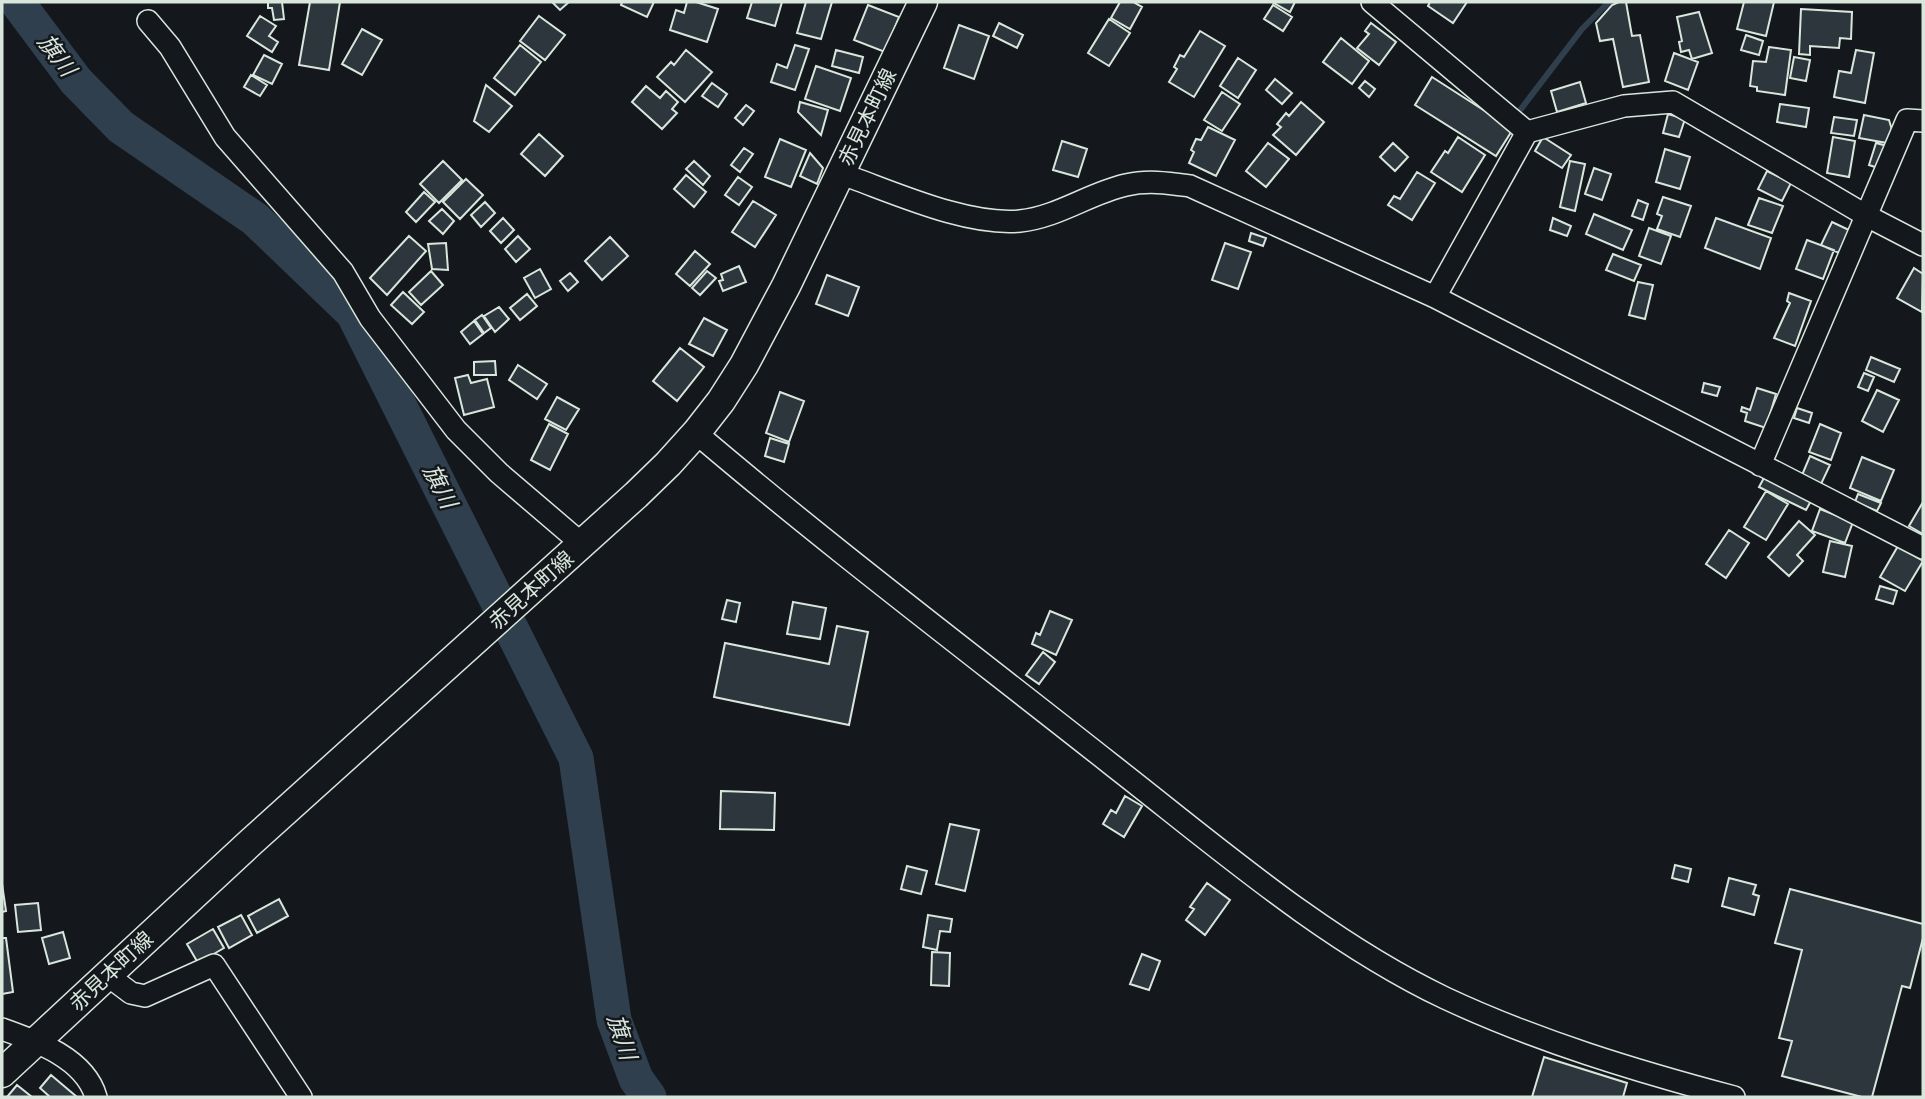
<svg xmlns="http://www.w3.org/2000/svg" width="1925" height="1099" font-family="Arial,'Noto Sans JP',sans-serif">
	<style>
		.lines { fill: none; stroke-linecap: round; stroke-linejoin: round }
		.stream { stroke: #2f3f4d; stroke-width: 6 }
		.river { stroke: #2f3f4d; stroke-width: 35 }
		.building { fill: #2c363c; stroke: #d8e6dc; stroke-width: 2 }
		.minor-casing { stroke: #d8e6dc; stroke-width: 24 }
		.major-casing { stroke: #d8e6dc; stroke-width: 31 }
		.minor { stroke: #14181c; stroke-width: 21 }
		.major { stroke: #14181c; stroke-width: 28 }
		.labels { text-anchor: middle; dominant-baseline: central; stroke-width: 5; stroke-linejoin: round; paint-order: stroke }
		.street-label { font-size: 21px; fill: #d8e6dc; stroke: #14181c }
		.water-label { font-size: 23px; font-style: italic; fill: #d8e6dc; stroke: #14181c }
	</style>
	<rect width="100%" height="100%" fill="#14181c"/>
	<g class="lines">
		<path class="stream" d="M1521 109 1582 29 1609 2"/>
		<path class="river" d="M17 2 76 81 121 127 255 219 353 313 576 758 614 1020 636 1079 649 1097"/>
	</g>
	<path class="building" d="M268 2H282L284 19 274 20 272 8H268Z
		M310 2H340L329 70 299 65Z
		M552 2H569L560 10Z
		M622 2H654L647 17 621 5Z
		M687 2H696L718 9 707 42 670 30 676 10 684 13Z
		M752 2H782L775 26 747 18Z
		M806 2H832L821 39 797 33Z
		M1120 2H1133L1142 7 1130 29 1111 18Z
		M1272 2H1295L1290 12Z
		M1430 2H1467L1453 23 1428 6Z
		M1619 2H1626L1632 36 1640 35 1649 82 1623 87 1613 39 1600 41 1596 23 1612 5Z
		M1744 2H1774L1766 36 1737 29Z
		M868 5 899 17 885 52 854 40Z
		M1273 5 1292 17 1283 31 1264 19Z
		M1801 9 1852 12 1851 39 1840 38 1839 48 1810 46V55L1799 54Z
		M1699 12 1712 53 1692 59 1689 50 1681 52 1679 42 1682 41 1677 17Z
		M260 16 276 26 269 36 278 42 272 52 247 36Z
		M539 16 565 35 545 60 520 41Z
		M1109 19 1130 33 1109 66 1088 53Z
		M999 23 1023 35 1017 48 993 36Z
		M1371 23 1396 42 1379 65 1357 48 1369 34 1365 31Z
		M959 25 989 36 974 79 944 68Z
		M362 29 382 40 362 75 342 64Z
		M1200 31 1225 46 1194 97 1169 82 1177 69 1174 67 1180 55 1184 57Z
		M1746 35 1763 41 1759 55 1741 50Z
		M1341 38 1369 61 1352 84 1323 62Z
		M520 45 541 62 515 95 494 78Z
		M795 45 809 49 795 90 771 82 777 64 787 68Z
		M1769 47 1791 50 1785 95 1757 91V87L1750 86 1753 61 1766 62Z
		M686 50 712 72 685 102 657 77 671 62 674 65Z
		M836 50 863 57 859 73 832 66Z
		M1856 50 1874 53 1865 103 1834 97 1839 71 1851 73Z
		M1674 53 1698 62 1688 90 1665 81Z
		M264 55 282 64 272 84 253 75Z
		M1794 57 1810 60 1806 81 1790 78Z
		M1238 58 1256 70 1238 98 1220 86Z
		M816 66 851 78 840 111 805 99Z
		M251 75 267 85 260 96 244 87Z
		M1432 77 1513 129 1496 156 1415 105Z
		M1275 79 1292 93 1282 104 1266 90Z
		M1365 81 1375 89 1369 97 1359 88Z
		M1580 82 1586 103 1557 112 1551 91Z
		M712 83 727 94 718 107 702 96Z
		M486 85 512 106 489 132 474 121Z
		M646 86 660 98 666 91 678 102 672 109 677 113 662 129 632 102Z
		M1222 92 1240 104 1222 131 1204 120Z
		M800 102 828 110 821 135 798 112Z
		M1301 102 1324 122 1296 155 1273 135 1281 127 1277 124 1286 113 1289 116Z
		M1780 104 1809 108 1806 127 1777 122Z
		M746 105 754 111 743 125 735 118Z
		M1668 114 1685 119 1679 137 1663 133Z
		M1864 115 1889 120 1892 130 1887 143 1859 138Z
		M1834 117 1857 120 1854 136 1831 133Z
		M1208 127 1235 140 1216 176 1189 163 1194 152 1191 150 1196 139 1201 140Z
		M539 134 563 156 545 176 521 154Z
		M1458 137 1485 155 1462 192 1431 172 1445 151 1448 153Z
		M1543 137 1571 155 1562 168 1535 151Z
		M1833 137 1855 141 1849 177 1827 173Z
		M780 139 806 150 791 187 765 177Z
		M1062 141 1087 149 1078 177 1053 170Z
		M1268 143 1289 159 1266 187 1246 171Z
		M1393 143 1408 157 1395 171 1380 157Z
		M1876 143 1887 146 1881 169 1869 165Z
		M744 148 753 154 740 172 731 165Z
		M1665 149 1690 157 1680 189 1656 182Z
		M810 153 823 168 817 184 800 176Z
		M443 161 462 180 439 203 420 184Z
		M694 161 710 176 703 185 686 169Z
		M1570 161 1585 164 1575 211 1560 207Z
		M1594 168 1611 174 1602 200 1585 194Z
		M1767 171 1791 183 1782 201 1758 189Z
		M1417 172 1435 183 1412 220 1388 205 1394 196 1400 199Z
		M686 175 706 192 694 207 674 189Z
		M738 177 752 187 739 205 725 195Z
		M466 179 483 195 460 219 443 202Z
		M424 192 435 202 416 222 406 212Z
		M1663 197 1691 206 1680 237 1657 229 1662 216 1657 214Z
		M1759 198 1783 206 1772 233 1748 225Z
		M1638 200 1648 204 1643 220 1632 216Z
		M753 201 776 215 755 247 732 232Z
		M485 202 495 213 481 227 471 215Z
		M442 209 454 221 443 234 429 221Z
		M1594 214 1632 230 1623 250 1586 234Z
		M503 218 514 230 501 243 490 231Z
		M1553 218 1571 226 1567 236 1550 230Z
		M1716 218 1771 238 1760 269 1705 248Z
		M1832 222 1849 230 1839 253 1821 245Z
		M1649 228 1671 236 1661 264 1639 256Z
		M1251 233 1266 238 1263 246 1249 241Z
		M409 236 426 251 387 295 370 278Z
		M518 236 530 249 516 262 505 249Z
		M610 237 628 256 602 280 585 261Z
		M1807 240 1834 250 1823 279 1796 269Z
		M446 243 448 270 432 269 428 244Z
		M1225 243 1251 252 1238 289 1212 280Z
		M695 251 710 264 690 286 676 274Z
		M1613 254 1641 265 1634 281 1606 270Z
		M739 266 746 282 723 291 719 281 723 280 721 274Z
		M1914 268 1923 274 1922 312 1897 298Z
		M540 269 551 289 535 298 524 278Z
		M431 271 443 285 421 305 409 292Z
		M707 271 716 278 700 295 692 288Z
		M570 273 578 282 568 291 560 281Z
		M827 275 859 287 848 316 816 304Z
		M1638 282 1653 285 1645 319 1629 315Z
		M403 292 424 312 412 324 391 305Z
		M1789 293 1811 301 1795 346 1774 338 1790 303 1787 301Z
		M527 294 537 306 520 320 510 308Z
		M499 307 509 319 495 332 484 316Z
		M482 315 491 328 484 333 475 320Z
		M704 318 727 330 713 356 689 344Z
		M474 321 483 334 470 344 461 332Z
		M680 348 704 367 677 401 653 381Z
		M1871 357 1900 369 1894 382 1866 370Z
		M495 361 496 375H474V362Z
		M518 365 547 384 537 399 509 380Z
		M1864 373 1874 377 1868 391 1858 387Z
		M468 375 471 383 487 379 494 407 464 415 455 378Z
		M1704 383 1720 387 1717 396 1702 392Z
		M1757 388 1776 394 1766 428 1745 421 1747 413 1741 411 1742 407 1750 410Z
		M1877 390 1899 400 1883 432 1862 421Z
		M780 392 804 401 789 442 766 433Z
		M557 397 579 409 566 430 545 419Z
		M1797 408 1812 413 1809 423 1794 418Z
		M549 424 568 434 550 470 531 460Z
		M1820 424 1841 433 1831 460 1809 452Z
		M770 438 789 444 784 462 765 456Z
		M1810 456 1830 465 1821 484 1802 475Z
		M1862 457 1894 470 1881 501 1850 488Z
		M1765 476 1812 499 1806 510 1759 487Z
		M1766 491 1788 504 1766 540 1744 527Z
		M1858 494 1881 503 1877 511 1855 502Z
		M1923 502V534L1909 526Z
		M1820 509 1853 522 1845 543 1812 531Z
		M1799 521 1815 535 1797 555 1803 561 1789 576 1768 557Z
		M1729 530 1749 543 1726 578 1706 564Z
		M1830 541 1852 546 1845 577 1823 572Z
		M1898 546 1923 561 1905 591 1880 577Z
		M1880 586 1897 591 1893 604 1876 599Z
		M727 600 740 603 736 622 722 619Z
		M793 602 826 608 820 639 787 634Z
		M1050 611 1072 620 1056 655 1032 644 1036 633 1040 635Z
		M837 626 868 632 849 725 714 697 725 643 829 664Z
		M1043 652 1055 662 1039 684 1026 675Z
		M721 791 775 793 774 830 720 829Z
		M1125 796 1142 806 1124 837 1103 824 1111 810 1116 813Z
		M950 824 979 830 965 891 936 884Z
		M1675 865 1691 869 1688 882 1672 878Z
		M907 866 927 871 921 894 901 889Z
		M1729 878 1756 885 1753 894 1759 896 1754 915 1722 906Z
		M1207 883 1230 900 1205 935 1186 920 1194 909 1190 907Z
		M2 884 6 911 2 912Z
		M1790 889 1923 924V938L1910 988 1902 986 1872 1097H1862L1782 1076 1792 1041 1779 1038 1802 950 1775 943Z
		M279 899 288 916 257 933 248 916Z
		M38 903 41 930 18 932 15 905Z
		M241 915 252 935 229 948 218 927Z
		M928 915 952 919 950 932 940 931 937 950 923 947Z
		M213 929 224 948 198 963 187 944Z
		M63 932 70 958 49 964 42 938Z
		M2 938H6L13 992 2 994Z
		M932 952 950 953 949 986 931 985Z
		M1142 954 1160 961 1149 990 1130 984Z
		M1544 1057 1627 1083 1623 1097H1532Z
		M51 1075 77 1097H50L40 1088Z
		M17 1085 32 1097H7Z"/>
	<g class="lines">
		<defs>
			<path id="minor" d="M1372 2 1527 132 1624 106 1673 102 1867 216 1923 245
				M148 21 170 47 225 137 343 272 370 318 456 430 499 473 582 544
				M839 173C891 191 965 226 1020 221 1058 217 1090 193 1126 185 1148 180 1168 183 1190 186L1435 297 1923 548
				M1435 297 1527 132
				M696 433C831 548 973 655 1112 765 1216 846 1325 941 1445 998 1537 1041 1636 1071 1734 1097
				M1760 465 1907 120 1923 121
				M107 975 131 993 145 996 214 965 301 1097
				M2 1029C36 1041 85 1058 96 1097"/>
			<path id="major" d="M2 1073 251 842 636 495 668 464 696 433 721 401 744 365 786 286 923 2"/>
		</defs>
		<use href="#minor" class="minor-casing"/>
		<use href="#major" class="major-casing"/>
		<use href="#minor" class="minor"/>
		<use href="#major" class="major"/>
	</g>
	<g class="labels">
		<g class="street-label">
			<text transform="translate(867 117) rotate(-64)">赤見本町線</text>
			<text transform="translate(531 590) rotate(-42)">赤見本町線</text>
			<text transform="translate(111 971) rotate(-43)">赤見本町線</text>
		</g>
		<g class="water-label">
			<text transform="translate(57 55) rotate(53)">旗川</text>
			<text transform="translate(440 486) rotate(63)">旗川</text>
			<text transform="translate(622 1037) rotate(72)">旗川</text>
		</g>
	</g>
	<rect width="1925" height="1099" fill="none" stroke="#d8e6dc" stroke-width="7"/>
</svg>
